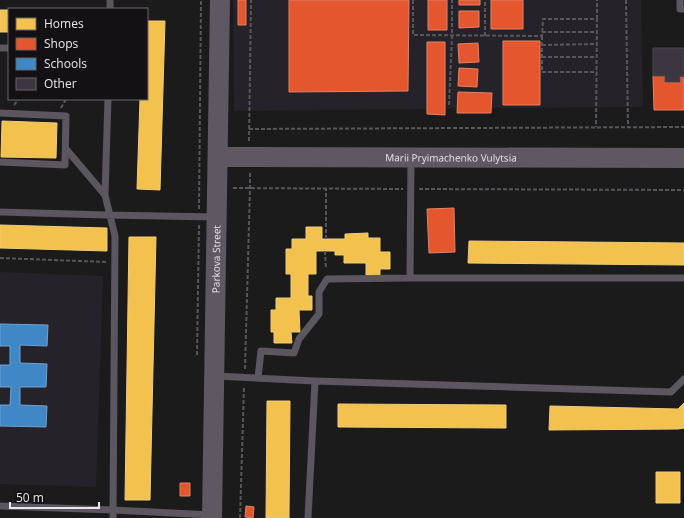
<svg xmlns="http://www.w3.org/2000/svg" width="684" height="518" font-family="'Open Sans',sans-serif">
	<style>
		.built { fill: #252229 }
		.homes { fill: #f2c14e; stroke: #efcc7c }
		.shops { fill: #e4572e; stroke: #e58266 }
		.schools { fill: #3f88c5; stroke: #72a4d0 }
		.building { fill: #3d3542; stroke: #474648 }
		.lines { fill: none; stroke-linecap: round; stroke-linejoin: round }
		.path { stroke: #58565b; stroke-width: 2; stroke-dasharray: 4 2; stroke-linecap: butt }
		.lane { stroke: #5b565f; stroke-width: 7 }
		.secondary { stroke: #5d5862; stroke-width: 20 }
		.labels { text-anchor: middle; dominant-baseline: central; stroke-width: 4; stroke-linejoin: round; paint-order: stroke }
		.street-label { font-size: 10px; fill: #e8e7e9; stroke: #131114 }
	</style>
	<rect width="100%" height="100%" fill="#1c1b1c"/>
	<path class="built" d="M233 0H641L643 107 234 111Z
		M0 272 103 276 96 487 0 484Z"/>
	<path class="homes" d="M0 10H9V32H0Z
		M147 21H165L160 190 137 189 140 99H147Z
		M2 121 57 123 56 158 1 157Z
		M0 225 107 228V251L0 248Z
		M306 227H322V239H345V234L368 233V238H380V252H390V269H380V275H366V263H344V255H335V251H316V274H308V296H312V310H299L300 332H291L292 343H274V332H271V310H276V298H291V274H286V249H292V239H306Z
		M129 237H156L150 500H125Z
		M469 241 684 243V265L468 263Z
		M267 401H290L289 518H266Z
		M684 403V428L678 429 549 430 550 406 678 409Z
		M338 404 506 405V428L338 427Z
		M656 472H680V503H656Z"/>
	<path class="shops" d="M238 0H246V25H238Z
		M289 0H409L408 91 289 92Z
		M428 0H447V30H428Z
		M459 0H480V5H459Z
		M491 0H523V29H491Z
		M459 11H479V27L459 28Z
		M503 41H540V105H503Z
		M427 42H445V115L427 114Z
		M478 43 479 62 459 63 458 44Z
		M459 68 478 69 477 87 458 86Z
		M653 76H665V82H680V76L684 77V110H654Z
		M458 92 492 93 491 113H457Z
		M454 208 455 252 429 253 427 209Z
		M180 483H190V496H180Z
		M246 506 254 507 253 518 245 517Z"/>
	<path class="schools" d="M0 324 48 325 47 346 20 345V363L47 364 46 387H20V405L47 406 46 427 0 426V405H10L11 387H0V365H10V346H0Z"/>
	<path class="building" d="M653 48H684V77L680 76V82H665V76H653Z"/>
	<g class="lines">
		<path class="path" d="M413 0V35L542 36 543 19H597L596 127
			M626 0 628 127
			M597 19V0
			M542 32H596
			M485 36V0
			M542 36V72H597
			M542 45 596 44
			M542 57H596
			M14 105 19 99
			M449 105 452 36V0
			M61 108 66 99
			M249 129 684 127
			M249 141 251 0
			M233 188 403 189
			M419 189 684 190
			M199 209 201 0
			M326 239V189
			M325 251 326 269
			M0 258 107 262
			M197 355 199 225
			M245 369 250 188V173
			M240 518 244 387"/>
		<path class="lane" d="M680 0V9H684
			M110 9V0
			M0 48H9
			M108 99 105 195 115 236 113 518
			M0 113 66 116 65 165 0 162
			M66 149 105 195
			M0 212 106 215 215 217
			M410 278H684
			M216 376 315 381 671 392 684 379
			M258 378 261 351 294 353 299 339 319 314V292L327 279 410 278 411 159
			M0 506 113 510 212 515
			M308 518 315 381"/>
		<g class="secondary">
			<path id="s1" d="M218 157 684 158"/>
			<path id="s2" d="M212 518 220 0"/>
		</g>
	</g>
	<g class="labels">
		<g class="street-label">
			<text stroke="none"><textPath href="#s1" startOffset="233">Marii Pryimachenko Vulytsia</textPath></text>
			<text stroke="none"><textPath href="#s2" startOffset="259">Parkova Street</textPath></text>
		</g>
	</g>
	<rect x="8" y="8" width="140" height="92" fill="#131114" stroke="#686769"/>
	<rect x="16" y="18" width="20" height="12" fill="#f2c14e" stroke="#686769"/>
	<text x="44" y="28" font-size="12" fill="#e8e7e9">Homes</text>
	<rect x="16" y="38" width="20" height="12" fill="#e4572e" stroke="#686769"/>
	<text x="44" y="48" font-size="12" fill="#e8e7e9">Shops</text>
	<rect x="16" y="58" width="20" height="12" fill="#3f88c5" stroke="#686769"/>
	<text x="44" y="68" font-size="12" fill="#e8e7e9">Schools</text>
	<rect x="16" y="78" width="20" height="12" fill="#3d3542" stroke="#686769"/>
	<text x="44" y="88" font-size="12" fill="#e8e7e9">Other</text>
	<path d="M10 502v6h89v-6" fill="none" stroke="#e8e7e9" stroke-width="2"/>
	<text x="16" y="502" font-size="12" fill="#e8e7e9" stroke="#131114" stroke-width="3" paint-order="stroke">50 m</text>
</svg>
